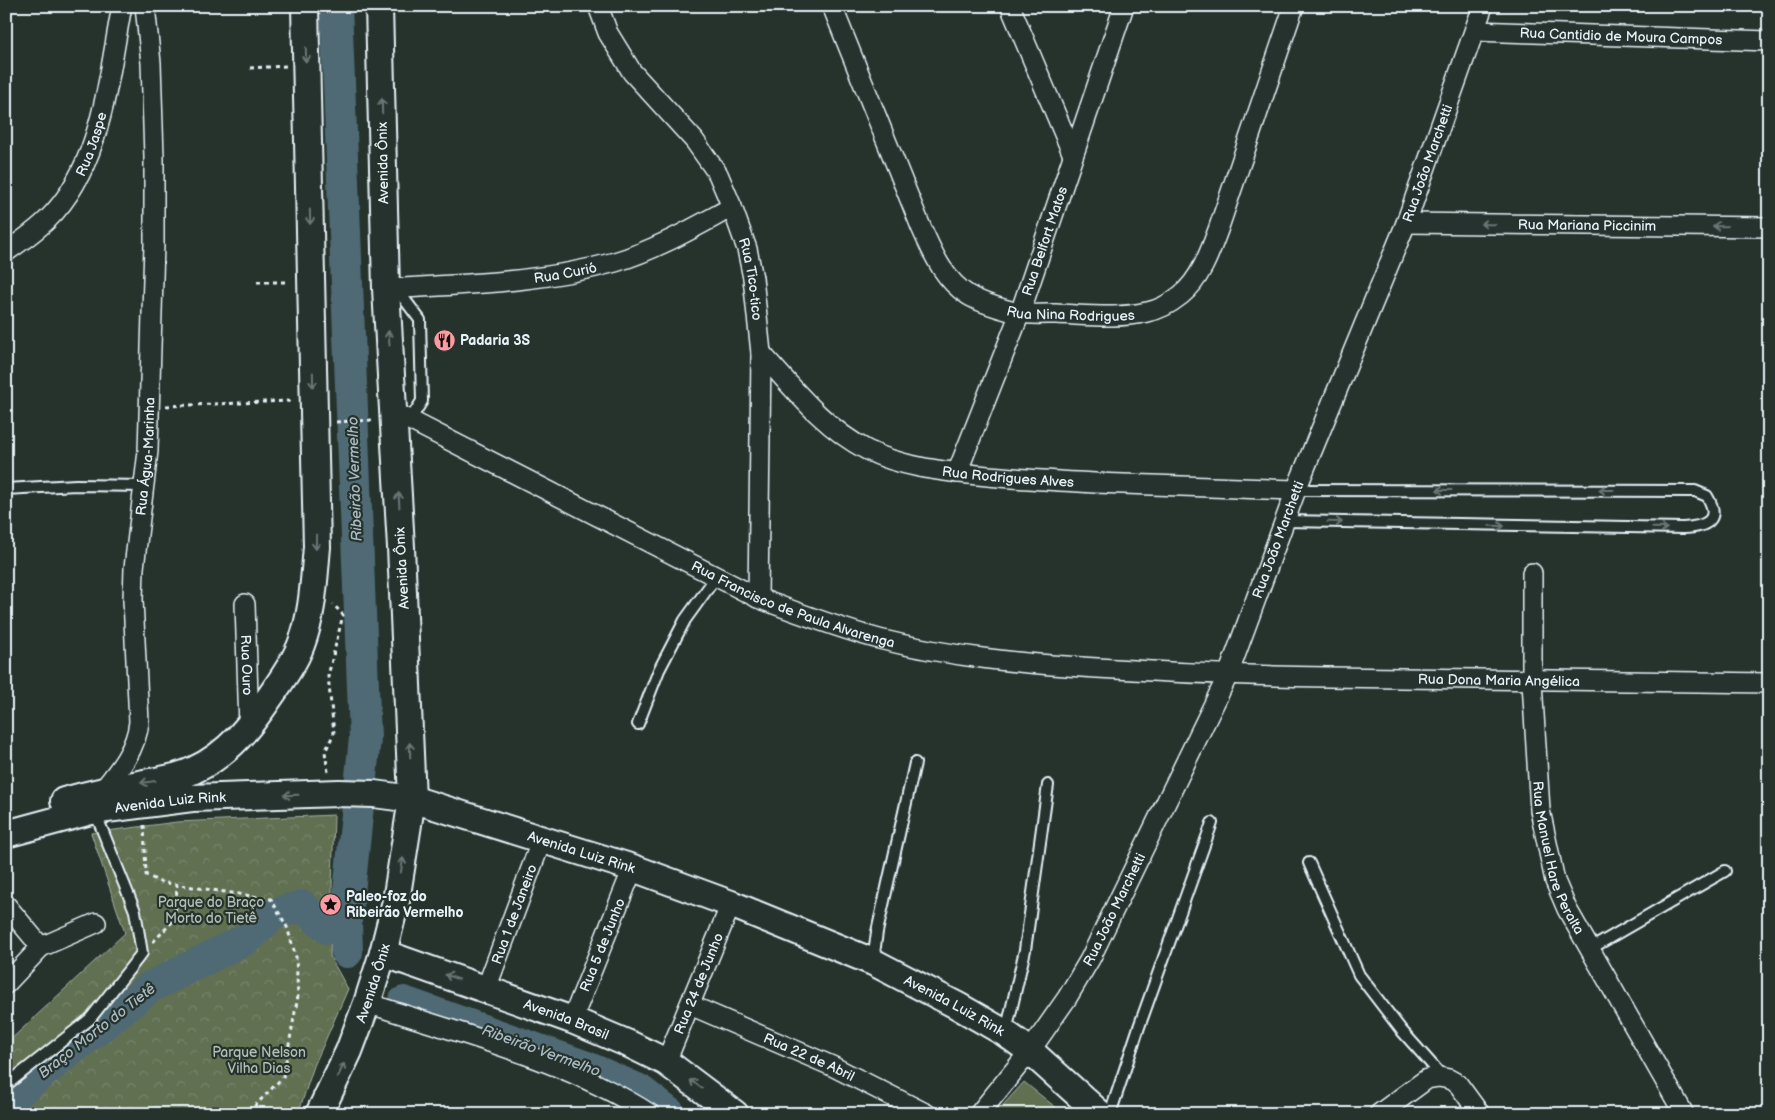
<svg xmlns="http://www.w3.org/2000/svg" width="1775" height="1120" font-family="'Balsamiq Sans',sans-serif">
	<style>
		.grass { fill: #616f51; stroke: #a4b0a4 }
		.park { fill: url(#park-crowns); stroke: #a4b0a4 }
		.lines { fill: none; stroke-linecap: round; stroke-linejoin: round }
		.river { stroke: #4f6b75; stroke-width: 32 }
		.lane-casing { stroke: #e8f1f8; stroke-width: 14 }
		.street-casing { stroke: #e8f1f8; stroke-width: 22 }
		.secondary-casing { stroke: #e8f1f8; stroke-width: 30 }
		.path { stroke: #e8f1f8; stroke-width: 3; stroke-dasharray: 4 4; stroke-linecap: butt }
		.lane { stroke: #26332d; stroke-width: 10 }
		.street { stroke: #26332d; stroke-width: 19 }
		.secondary { stroke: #26332d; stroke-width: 26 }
		.oneway { stroke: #6a7674 }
		.labels { text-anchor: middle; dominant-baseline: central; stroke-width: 4.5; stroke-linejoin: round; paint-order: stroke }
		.street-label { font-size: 14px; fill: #e8f1f8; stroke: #26332d }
		.poi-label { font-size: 14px; font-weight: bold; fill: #e8f1f8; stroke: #26332d; text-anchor: start }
		.park-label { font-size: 14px; fill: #b2bdb5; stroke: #26332d }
		.water-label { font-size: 15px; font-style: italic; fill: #abbbc4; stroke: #26332d }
	</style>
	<defs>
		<pattern id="park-crowns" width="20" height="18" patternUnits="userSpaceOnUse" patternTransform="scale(1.25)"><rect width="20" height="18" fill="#616f51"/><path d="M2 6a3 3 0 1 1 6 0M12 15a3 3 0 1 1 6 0" fill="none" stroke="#78846b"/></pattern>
	</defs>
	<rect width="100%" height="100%" fill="#26332d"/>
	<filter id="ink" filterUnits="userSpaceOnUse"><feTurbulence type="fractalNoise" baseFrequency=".02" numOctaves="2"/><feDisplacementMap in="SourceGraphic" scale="10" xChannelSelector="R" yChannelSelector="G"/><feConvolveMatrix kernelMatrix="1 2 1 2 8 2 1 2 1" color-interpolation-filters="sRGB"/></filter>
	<g filter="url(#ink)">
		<path class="grass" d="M1024 1082 1064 1114H995Z"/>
		<path class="park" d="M334 815 330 957 348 989 314 1066 298 1114H6V1044L125 933 91 833 177 822Z"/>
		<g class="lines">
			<path class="river" d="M336 6 365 738 346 921 347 952
				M404 1002 584 1066 639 1090 670 1114
				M6 1102 150 987 248 938 273 914 302 906 328 928 346 921"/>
			<defs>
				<path id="lane" d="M396 288 420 320 422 401 410 420
					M6 489 76 485 144 486
					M1286 521 1683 528C1705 527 1722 521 1707 496L1695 491 1296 490
					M638 724 659 670 685 620 716 577
					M1309 863 1359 975 1402 1031 1443 1077
					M1590 949 1725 871
					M873 961 877 932 915 763
					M1006 1032 1025 950 1048 785
					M6 1085 90 1019 142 953 135 911 95 812
					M1110 1114 1139 1027 1212 823"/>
				<g id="street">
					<path id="s1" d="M598 6 608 33 632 72 694 140 718 174 732 207 747 249 753 278 761 353 758 598"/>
					<path id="s2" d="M832 6 921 227C933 253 943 279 968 295 983 304 1002 309 1018 313 1030 315 1044 314 1056 314 1086 315 1118 319 1147 312 1159 310 1171 303 1181 295 1200 280 1210 252 1218 230L1294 6"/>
					<path d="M1010 6 1073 155"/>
					<path id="s3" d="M1475 31 1769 41"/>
					<path id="s4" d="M1406 223 1769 227"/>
					<path id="s5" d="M6 252C20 242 35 232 48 219 102 166 108 77 122 6"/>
					<path id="s6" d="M386 289C463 284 541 283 615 262 656 250 695 227 732 207"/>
					<path id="s7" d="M761 353C793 388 824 428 867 450 901 467 941 471 978 475 1017 479 1056 481 1095 483 1162 485 1229 488 1296 490"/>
					<path id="s8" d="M394 412 758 598C798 613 838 628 879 639 951 657 1024 664 1097 668 1174 673 1251 676 1328 677 1475 680 1622 682 1769 683"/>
					<path id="s9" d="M957 473 1020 313 1124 6"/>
					<path id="s10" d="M1532 573V682L1540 810 1555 881 1567 909 1684 1114"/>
					<path id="s11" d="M245 604 249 727"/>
					<path id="s12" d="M102 791C119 770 136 750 139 722L133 600 134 568 148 451 154 244V157L151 63 145 6"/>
					<path d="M6 905 41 947"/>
					<path d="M6 984 41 947 96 923"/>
					<path id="s13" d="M486 989 542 839"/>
					<path d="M367 1003C462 1034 566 1060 650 1114"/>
					<path id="s14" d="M690 1005 832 1066 927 1114"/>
					<path id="s15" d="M572 1020 633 868"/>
					<path id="s16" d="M666 1062 731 904"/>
					<path id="s17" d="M979 1114 1030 1051 1067 998 1090 959 1228 675 1296 490 1406 223 1483 6"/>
					<path d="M1379 1114 1427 1079 1439 1077 1449 1079 1458 1084 1480 1114"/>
				</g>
				<g id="secondary">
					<path d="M64 801C89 794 114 788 139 784 158 780 177 779 194 770 229 754 251 725 272 694 283 678 294 663 301 645 313 614 314 579 317 547L305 6"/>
					<path id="s18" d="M6 834 91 811 192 798 339 793 374 794 412 799 633 868 731 904 873 962 958 1006 1005 1033 1030 1051 1100 1114"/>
					<path id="s19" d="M383 953 572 1020 629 1044 666 1062 735 1114"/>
					<path id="s20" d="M319 1114 349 1051 367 1003 383 953 396 901 412 799 401 547 386 289 379 6"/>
				</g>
			</defs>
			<use href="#lane" class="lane-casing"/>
			<use href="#street" class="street-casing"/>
			<use href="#secondary" class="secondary-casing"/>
			<path class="path" d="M250 68 286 66
				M257 282H289
				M166 406 288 401 292 404
				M336 422 372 420
				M328 772 325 752 334 733 328 676 343 615 333 604
				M144 825 146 875 160 882 271 899 287 927 296 957 298 996 283 1077 247 1114
				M153 942 175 919 177 885"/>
			<use href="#lane" class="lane"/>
			<use href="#street" class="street"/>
			<use href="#secondary" class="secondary"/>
		</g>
		<defs><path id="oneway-shaft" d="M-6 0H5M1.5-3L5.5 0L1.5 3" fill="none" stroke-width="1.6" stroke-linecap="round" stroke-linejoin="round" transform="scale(1.25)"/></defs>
		<g class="oneway">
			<use href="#oneway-shaft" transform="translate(306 55) rotate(89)"/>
			<use href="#oneway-shaft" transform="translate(382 106) rotate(-91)"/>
			<use href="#oneway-shaft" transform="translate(310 217) rotate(89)"/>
			<use href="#oneway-shaft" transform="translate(1488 224) rotate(-179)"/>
			<use href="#oneway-shaft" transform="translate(1720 226) rotate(-179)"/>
			<use href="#oneway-shaft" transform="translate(389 338) rotate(-94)"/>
			<use href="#oneway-shaft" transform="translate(313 380) rotate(89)"/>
			<use href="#oneway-shaft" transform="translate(1444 490) rotate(-180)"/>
			<use href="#oneway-shaft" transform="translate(1606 490) rotate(-180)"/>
			<use href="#oneway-shaft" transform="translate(399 500) rotate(-93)"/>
			<use href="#oneway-shaft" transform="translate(1335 522) rotate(1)"/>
			<use href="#oneway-shaft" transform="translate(1497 526) rotate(1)"/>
			<use href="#oneway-shaft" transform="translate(1660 528) rotate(1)"/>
			<use href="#oneway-shaft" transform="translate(316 542) rotate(91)"/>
			<use href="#oneway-shaft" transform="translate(410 750) rotate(-92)"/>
			<use href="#oneway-shaft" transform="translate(148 782) rotate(172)"/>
			<use href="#oneway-shaft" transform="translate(291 795) rotate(178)"/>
			<use href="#oneway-shaft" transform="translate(402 865) rotate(-81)"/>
			<use href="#oneway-shaft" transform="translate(452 977) rotate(-161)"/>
			<use href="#oneway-shaft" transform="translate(341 1070) rotate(-65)"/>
			<use href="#oneway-shaft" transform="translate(696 1084) rotate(-144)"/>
		</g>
	</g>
	<defs>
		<symbol id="restaurant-disc" viewBox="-11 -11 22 22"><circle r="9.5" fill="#ff9aa2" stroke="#26332d"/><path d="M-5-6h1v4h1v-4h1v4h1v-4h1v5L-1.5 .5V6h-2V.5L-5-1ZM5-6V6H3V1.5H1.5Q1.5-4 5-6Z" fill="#111"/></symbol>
		<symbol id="sight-disc" viewBox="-11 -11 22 22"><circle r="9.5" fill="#ff9aa2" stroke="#26332d"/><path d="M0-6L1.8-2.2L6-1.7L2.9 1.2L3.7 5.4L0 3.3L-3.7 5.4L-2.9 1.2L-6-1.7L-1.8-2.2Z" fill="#111"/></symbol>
	</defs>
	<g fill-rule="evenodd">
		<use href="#restaurant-disc" x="432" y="328" width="25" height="25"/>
		<use href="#sight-disc" x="318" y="892" width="25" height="25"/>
	</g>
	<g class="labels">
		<g class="street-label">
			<text stroke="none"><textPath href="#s3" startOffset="146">Rua Cantidio de Moura Campos</textPath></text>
			<text stroke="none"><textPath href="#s5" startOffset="141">Rua Jaspe</textPath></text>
			<text transform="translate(383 163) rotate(-91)">Avenida Ônix</text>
			<text stroke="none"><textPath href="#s17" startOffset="1056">Rua João Marchetti</textPath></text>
			<text stroke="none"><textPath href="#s4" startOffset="181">Rua Mariana Piccinim</textPath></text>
			<text stroke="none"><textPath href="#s9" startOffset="248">Rua Belfort Matos</textPath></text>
			<text stroke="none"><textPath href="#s6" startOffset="180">Rua Curió</textPath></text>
			<text stroke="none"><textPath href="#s1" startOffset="319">Rua Tico-tico</textPath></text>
			<text stroke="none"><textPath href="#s2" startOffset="428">Rua Nina Rodrigues</textPath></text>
			<text stroke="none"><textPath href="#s12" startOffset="346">Rua Água-Marinha</textPath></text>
			<text stroke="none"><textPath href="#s7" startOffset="289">Rua Rodrigues Alves</textPath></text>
			<text stroke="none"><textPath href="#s17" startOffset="651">Rua João Marchetti</textPath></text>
			<text transform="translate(402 568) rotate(-93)">Avenida Ônix</text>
			<text stroke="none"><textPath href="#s8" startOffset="444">Rua Francisco de Paula Alvarenga</textPath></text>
			<text stroke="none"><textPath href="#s11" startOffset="61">Rua Ouro</textPath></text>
			<text stroke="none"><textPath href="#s8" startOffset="1159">Rua Dona Maria Angélica</textPath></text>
			<text stroke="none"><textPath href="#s18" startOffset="168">Avenida Luiz Rink</textPath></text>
			<text stroke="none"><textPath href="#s18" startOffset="588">Avenida Luiz Rink</textPath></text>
			<text stroke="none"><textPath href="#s10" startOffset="288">Rua Manuel Hare Peralta</textPath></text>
			<text stroke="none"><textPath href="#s17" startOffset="246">Rua João Marchetti</textPath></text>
			<text stroke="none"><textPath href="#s13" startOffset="80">Rua 1 de Janeiro</textPath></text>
			<text stroke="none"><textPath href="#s15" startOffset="81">Rua 5 de Junho</textPath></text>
			<text stroke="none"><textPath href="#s20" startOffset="142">Avenida Ônix</textPath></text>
			<text stroke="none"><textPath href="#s16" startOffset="85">Rua 24 de Junho</textPath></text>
			<text stroke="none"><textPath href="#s18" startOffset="992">Avenida Luiz Rink</textPath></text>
			<text stroke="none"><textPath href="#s19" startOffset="195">Avenida Brasil</textPath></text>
			<text stroke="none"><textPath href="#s14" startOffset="130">Rua 22 de Abril</textPath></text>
		</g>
		<g class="poi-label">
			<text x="460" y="340">Padaria 3S</text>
			<text x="346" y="896">Paleo-foz do<tspan x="346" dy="16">Ribeirão Vermelho</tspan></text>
		</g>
		<g class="park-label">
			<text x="211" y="902">Parque do Braço<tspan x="211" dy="16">Morto do Tietê</tspan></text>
			<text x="259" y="1052">Parque Nelson<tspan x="259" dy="16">Vilha Dias</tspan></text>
		</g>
		<g class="water-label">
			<text transform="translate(355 479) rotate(-92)">Ribeirão Vermelho</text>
			<text transform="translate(97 1031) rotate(-38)">Braço Morto do Tietê</text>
			<text transform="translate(541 1051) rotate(20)">Ribeirão Vermelho</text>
		</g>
	</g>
	<rect width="1775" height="1120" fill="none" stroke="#26332d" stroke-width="25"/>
	<rect x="12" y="12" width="1750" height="1095" fill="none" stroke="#e8f1f8" stroke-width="2" filter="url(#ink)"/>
</svg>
